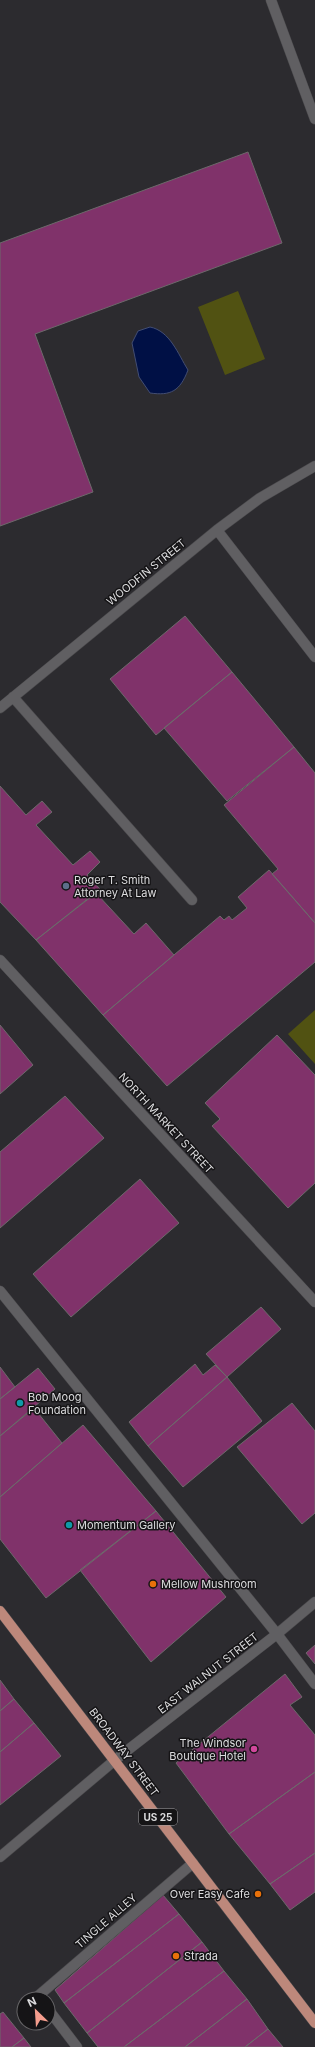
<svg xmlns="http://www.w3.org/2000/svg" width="315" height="2047" font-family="Inter,sans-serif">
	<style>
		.green { fill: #515212 }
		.water { fill: #001045; stroke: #424d73 }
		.building { fill: #80326a; stroke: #6d696b }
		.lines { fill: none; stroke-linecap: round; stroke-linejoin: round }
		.minor-casing { stroke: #49484b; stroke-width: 11 }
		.major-casing { stroke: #49484b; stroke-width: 11 }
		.minor { stroke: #605f62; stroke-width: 10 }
		.major { stroke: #bd887b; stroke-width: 10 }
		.service-dot { fill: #5c6f8a; stroke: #151416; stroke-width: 1.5 }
		.culture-dot { fill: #0f9aa8; stroke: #151416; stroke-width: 1.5 }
		.food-dot { fill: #e8710a; stroke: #151416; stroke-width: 1.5 }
		.hotel-dot { fill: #d1479c; stroke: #151416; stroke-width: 1.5 }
		.labels { text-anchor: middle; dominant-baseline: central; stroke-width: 3; stroke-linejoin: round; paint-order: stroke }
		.shield { fill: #151416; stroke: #a0a0a2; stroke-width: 1 }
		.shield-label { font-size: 10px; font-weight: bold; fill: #dcdcde }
		.street-label { font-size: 11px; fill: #dcdcde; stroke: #151416 }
		.poi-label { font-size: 11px; fill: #dcdcde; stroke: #151416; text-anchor: start }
	</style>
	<rect width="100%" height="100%" fill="#2c2b2f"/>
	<path class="green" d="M238 291 265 359 225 375 198 307Z
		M315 1010V1064L288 1034Z"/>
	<path class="water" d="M150 327C170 331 178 354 188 370 180 391 171 396 150 393L139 377 132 343 138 331Z"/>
	<path class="building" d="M248 152 282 243 35 334 93 492 0 526V243Z
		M185 616 232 672 156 735 110 679Z
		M232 672 294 747 227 801 164 728Z
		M294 747 315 773V923L272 874 278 869 224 805Z
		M0 786 26 815 42 801 52 812 36 825 73 865 90 851 100 862 87 875 100 889 36 940 0 902Z
		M269 870 315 923V962L167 1086 103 1015 220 916 224 920 229 916 232 920 247 908 238 897Z
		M96 893 134 934 146 923 174 955 103 1015 36 940Z
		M0 1025 33 1065 0 1094Z
		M277 1035 315 1075V1183L288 1208 212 1126 220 1119 205 1103Z
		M65 1096 104 1138 0 1228V1152Z
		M140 1179 179 1223 71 1317 33 1274Z
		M261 1307 281 1329 227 1377 206 1354Z
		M195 1364 203 1375 215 1365 227 1377 148 1446 129 1422Z
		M0 1367 15 1387 0 1399Z
		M38 1368 55 1389 0 1436V1399Z
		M227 1377 262 1421 183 1487 148 1446Z
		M292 1403 315 1431V1513L302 1524 237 1447Z
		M34 1408 62 1443 0 1497V1436Z
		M83 1425 156 1511 46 1598 0 1539V1497Z
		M156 1511 226 1597 151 1662 80 1570Z
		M315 1645V1664L306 1653Z
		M285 1674 302 1697 290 1705 315 1735V1772L229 1834 176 1763Z
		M0 1680 14 1699 0 1711Z
		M14 1699 34 1723 0 1752V1711Z
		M34 1723 61 1756 0 1805V1752Z
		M315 1772V1853L270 1884 229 1834Z
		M315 1853V1892L290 1910 270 1884Z
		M163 1895 179 1914 64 2003 55 1990Z
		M179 1914 202 1942 87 2033 64 2003Z
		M202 1942 224 1971 124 2047H98L87 2033Z
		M224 1971 247 1999 185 2047H124Z
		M247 1999 268 2029 245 2047H185Z
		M3 2012 24 2038 12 2047H0V2014Z
		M268 2029 283 2047H245Z
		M24 2038 31 2047H12Z"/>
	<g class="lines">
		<defs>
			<path id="minor" d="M271 0 315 119
				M217 530 315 657
				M13 697 192 900
				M0 708 217 530 260 498 315 466
				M0 960 315 1302
				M0 1291 277 1634 315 1684
				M0 1857 115 1760 277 1634 315 1602
				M40 1999 38 1996 193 1863
				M48 2009 77 2047"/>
			<path id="major" d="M0 1611 315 2023"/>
		</defs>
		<use href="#minor" class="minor-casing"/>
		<use href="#major" class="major-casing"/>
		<use href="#minor" class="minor"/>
		<use href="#major" class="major"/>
	</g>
	<circle class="service-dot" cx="66" cy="886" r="4"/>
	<g class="culture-dot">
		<circle cx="20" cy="1403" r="4"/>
		<circle cx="69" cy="1525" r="4"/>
	</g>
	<g class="food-dot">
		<circle cx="153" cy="1584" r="4"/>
		<circle cx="258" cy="1894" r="4"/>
		<circle cx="176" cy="1956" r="4"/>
	</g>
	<circle class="hotel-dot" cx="254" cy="1749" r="4"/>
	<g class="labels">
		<rect class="shield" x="139" y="1809" width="38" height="16" rx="3"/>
		<g class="shield-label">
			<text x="158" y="1817">US 25</text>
		</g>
		<g class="street-label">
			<text transform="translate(146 572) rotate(-39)">WOODFIN STREET</text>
			<text transform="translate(166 1123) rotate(47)">NORTH MARKET STREET</text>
			<text transform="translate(208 1673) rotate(-38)">EAST WALNUT STREET</text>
			<text transform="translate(124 1752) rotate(53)">BROADWAY STREET</text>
			<text transform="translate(106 1921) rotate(-41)">TINGLE ALLEY</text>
		</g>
		<g class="poi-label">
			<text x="74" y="880">Roger T. Smith<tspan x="74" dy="13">Attorney At Law</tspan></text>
			<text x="28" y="1397">Bob Moog<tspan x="28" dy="13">Foundation</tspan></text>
			<text x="77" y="1525">Momentum Gallery</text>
			<text x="161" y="1584">Mellow Mushroom</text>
			<text x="246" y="1743" text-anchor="end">The Windsor<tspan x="246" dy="13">Boutique Hotel</tspan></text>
			<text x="250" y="1894" text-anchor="end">Over Easy Cafe</text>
			<text x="184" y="1956">Strada</text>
		</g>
	</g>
	<g transform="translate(36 2011) rotate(335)"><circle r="19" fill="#151416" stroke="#656466"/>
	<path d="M0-3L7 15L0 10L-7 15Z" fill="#f49d8d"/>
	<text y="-6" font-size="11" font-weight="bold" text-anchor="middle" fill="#dcdcde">N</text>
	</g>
</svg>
